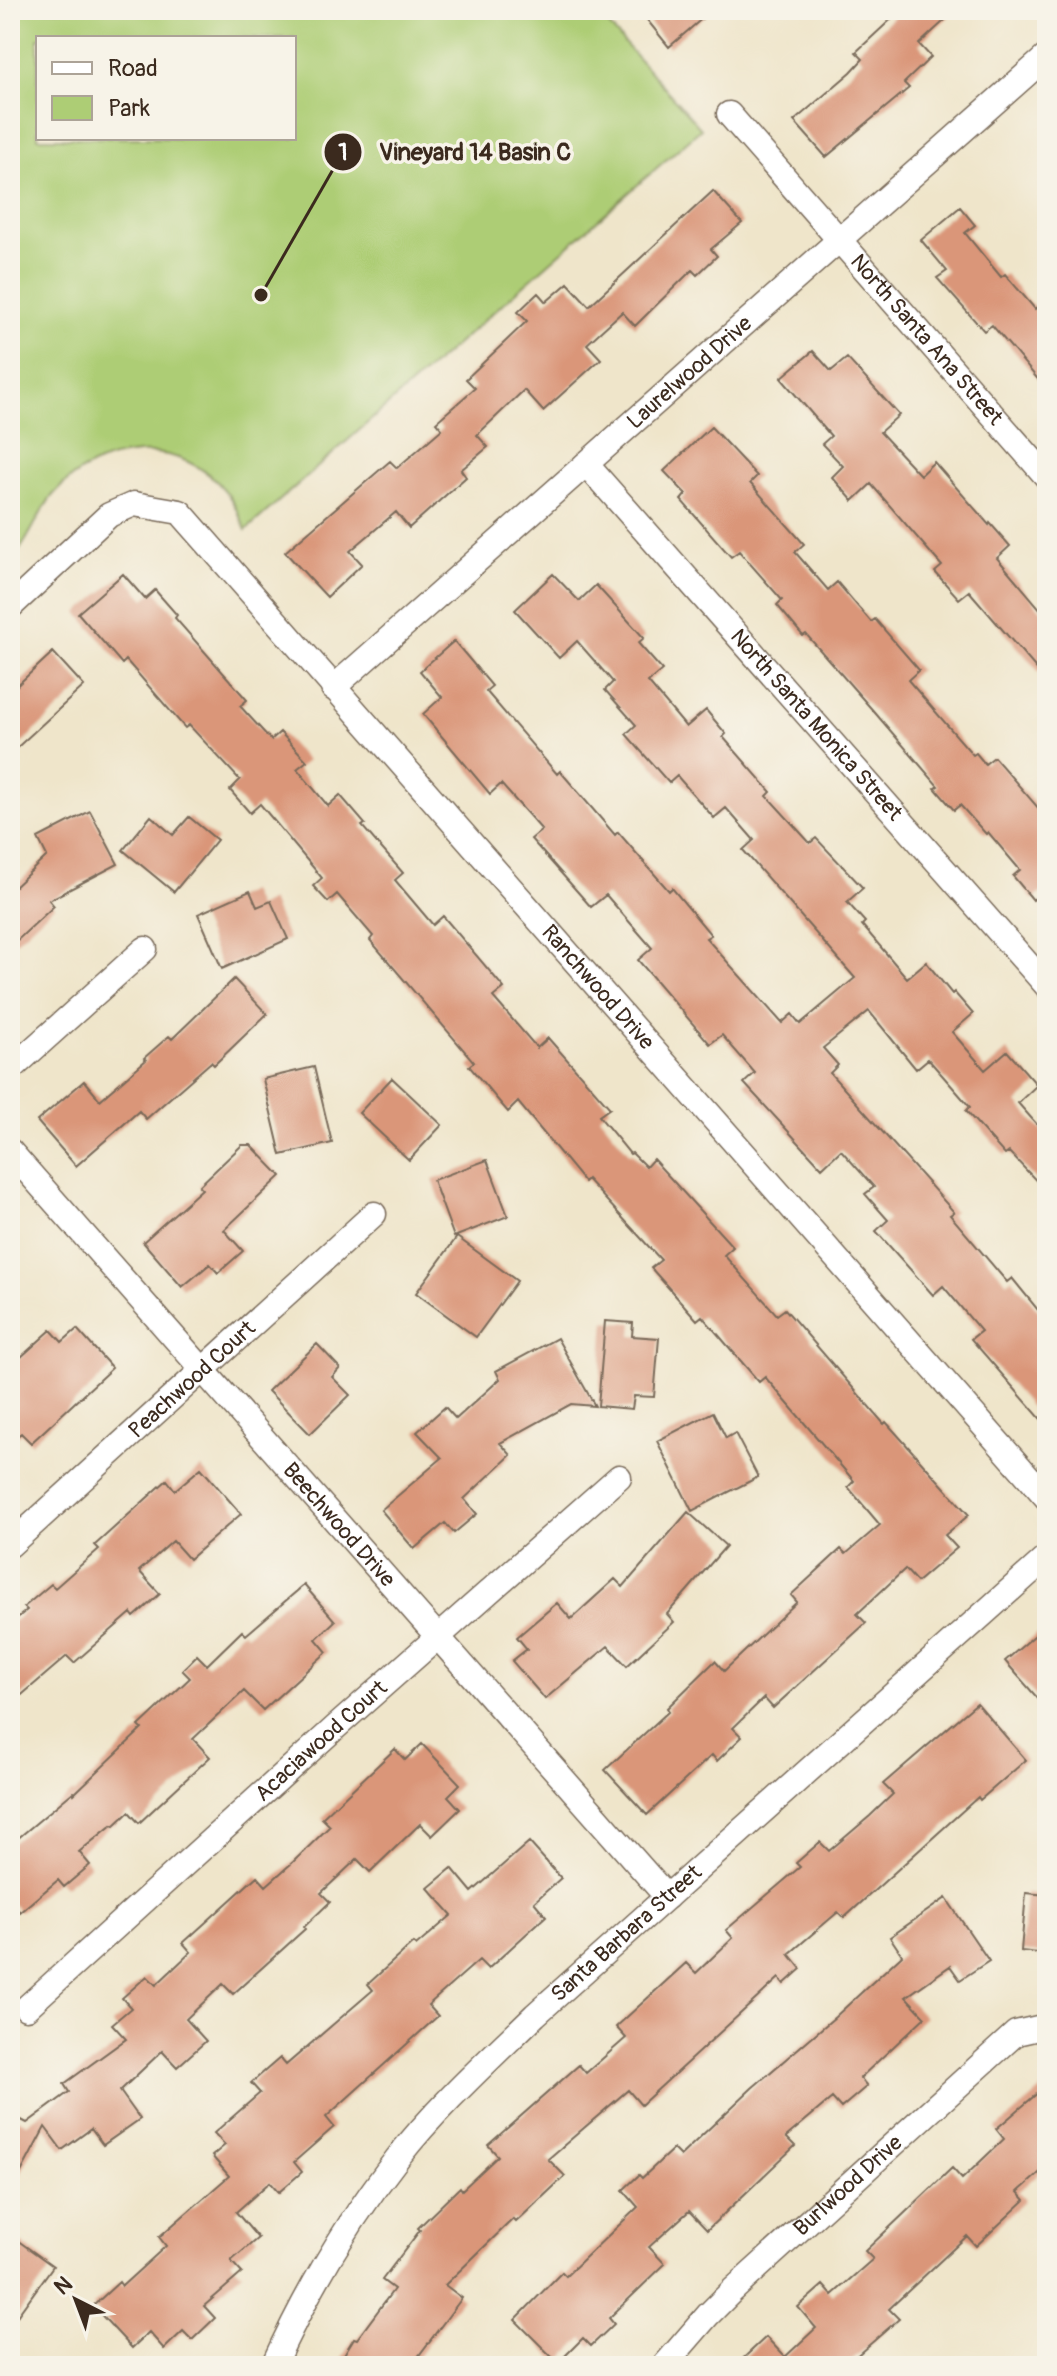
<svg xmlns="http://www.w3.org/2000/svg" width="1057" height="2376" font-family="Pangolin,sans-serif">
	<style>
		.green { fill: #adcd75; stroke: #747c4a; stroke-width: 2; fill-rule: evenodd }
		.building { fill: #da9679 }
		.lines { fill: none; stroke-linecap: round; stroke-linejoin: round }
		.minor-casing { stroke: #7a6b5a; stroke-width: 27 }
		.minor { stroke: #fff; stroke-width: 24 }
		.labels { text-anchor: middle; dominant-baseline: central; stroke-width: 7; stroke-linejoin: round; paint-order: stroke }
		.street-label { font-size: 22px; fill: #3b2a1e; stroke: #f7f3e8 }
		.leader { fill: none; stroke: #3b2a1e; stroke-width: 3 }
		.callout-dot { fill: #3b2a1e; stroke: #f7f3e8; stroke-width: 3 }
		.mark-label { font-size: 24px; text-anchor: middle; font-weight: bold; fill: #fff }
		.callout-label { font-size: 24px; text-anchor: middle; font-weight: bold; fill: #3b2a1e; stroke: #f7f3e8; stroke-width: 7; stroke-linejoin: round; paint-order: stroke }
	</style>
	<rect width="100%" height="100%" fill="#f7f3e8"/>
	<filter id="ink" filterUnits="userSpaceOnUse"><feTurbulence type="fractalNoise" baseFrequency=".0125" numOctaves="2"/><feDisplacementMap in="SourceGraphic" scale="16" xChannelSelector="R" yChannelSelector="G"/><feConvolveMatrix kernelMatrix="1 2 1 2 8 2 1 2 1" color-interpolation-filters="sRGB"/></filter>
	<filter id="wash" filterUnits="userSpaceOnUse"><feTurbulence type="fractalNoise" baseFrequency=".006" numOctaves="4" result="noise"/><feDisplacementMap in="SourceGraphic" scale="32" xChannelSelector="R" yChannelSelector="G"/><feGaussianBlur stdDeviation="1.8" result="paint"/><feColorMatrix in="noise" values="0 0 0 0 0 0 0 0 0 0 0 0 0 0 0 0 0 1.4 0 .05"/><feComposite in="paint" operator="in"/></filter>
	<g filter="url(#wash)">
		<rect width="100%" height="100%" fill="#efe5ca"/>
		<path class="green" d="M10 10H595L701 129 246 530C240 517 235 503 226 492 182 435 97 444 53 495 36 516 29 542 10 562ZM38 38H294V138H38Z"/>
		<g id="blocks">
			<path class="building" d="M639 10H712L669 47Z
				M901 10H956L919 44 931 57 904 83 909 88 826 157 794 121 851 72 863 59 856 52Z
				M713 191 742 223 711 249 717 256 697 275 692 270 635 326 622 312 587 344 601 359 543 411 524 390 477 435 488 447 461 470 466 477 409 528 396 512 350 551 362 564 327 597 285 552 390 461 397 468 442 429 436 422 475 388 466 379 527 321 518 312 538 293 546 302 568 283 589 306Z
				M960 207 975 225 965 233 1001 277 1005 274 1035 309 1047 298V390L992 325 984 331 937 278 947 271 921 240Z
				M813 351 831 371 847 358 899 415 880 432 920 475 934 462 989 525 990 523 1010 546 997 558 1047 617V681L969 591 959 599 935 572 942 566 871 484 853 501 832 477 843 466 822 444 831 436 781 378Z
				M711 427 757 476 750 483 804 544 795 552 828 590 837 582 871 622 875 619 919 670 908 680 973 755 976 753 985 764 994 757 1047 818V888L1033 900 1013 876 1020 870 988 832 986 834 960 805 954 810 935 788 938 786 876 714 806 634 803 636 777 605 782 600 739 551 731 557 681 500 686 494 664 471Z
				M123 574 145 599 155 590 177 615 175 618 247 700 240 706 271 740 280 732 307 761 297 769 328 806 340 795 365 824 362 826 403 873 395 880 433 925 443 916 504 988 493 997 537 1048 548 1038 610 1108 599 1116 630 1154 632 1153 646 1167 653 1159 733 1247 724 1255 777 1315 785 1309 884 1424 886 1422 969 1515 945 1535 957 1548 917 1582 905 1569 857 1614 866 1623 773 1708 764 1698 733 1728 742 1737 717 1761 712 1755 647 1815 605 1770 669 1711 667 1708 715 1661 724 1671 797 1602 791 1595 841 1549 846 1554 880 1525 848 1487 854 1481 765 1377 759 1382 702 1316 697 1320 651 1268 661 1260 587 1179 584 1182 518 1102 508 1112 469 1066 474 1062 370 940 373 936 337 894 328 902 313 886 322 878 260 804 250 813 230 790 240 780 189 725 185 728 126 660 122 664 78 613Z
				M553 574 579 601 596 585 644 638 638 643 662 670 648 682 686 727 706 710 726 734 723 737 771 792 767 796 810 843 816 838 863 888 847 902 865 922 862 925 907 978 926 962 952 994 954 992 973 1014 952 1032 985 1070 1007 1051 1037 1085 1018 1103 1047 1136V1192L1009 1152 1005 1155 966 1111 970 1107 928 1059 916 1069 869 1011 823 1048 838 1065 830 1073 954 1212 950 1215 1007 1282 1012 1278 1047 1321V1426L971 1339 981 1331 943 1286 933 1295 876 1231 888 1220 865 1194 874 1187 841 1150 822 1168 744 1083 755 1073 722 1035 710 1044 638 960 652 948 606 895 591 907 531 839 542 830 501 784 490 794 423 714 442 697 420 671 454 641 492 686 486 691 557 774 560 771 615 835 618 832 669 891 672 888 711 935 706 938 782 1023 792 1014 800 1024 855 978 743 850 754 840 726 808 714 818 677 776 669 783 626 734 636 725 605 690 613 682 577 641 559 658 515 610Z
				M53 652 84 686 10 754V692Z
				M90 811 118 864 49 900 54 906 10 947V891L47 856 38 838Z
				M151 816 173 835 189 817 217 840 174 892 123 850Z
				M250 891 257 907 271 901 288 939 222 969 198 914Z
				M234 979 267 1014 214 1065 211 1062 146 1119 139 1111 76 1166 37 1121 84 1081 100 1100 146 1060 144 1058 169 1036 172 1039Z
				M314 1067 332 1143 281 1155 263 1079Z
				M392 1078 442 1125 409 1160 359 1113Z
				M242 1145H251L281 1176 224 1230 243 1251 218 1273 210 1264 182 1287 143 1242 202 1189 199 1186Z
				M487 1160 508 1216 454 1237 433 1180Z
				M457 1237 517 1281 476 1337 416 1293Z
				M605 1321 633 1323 632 1336 659 1338 654 1397 634 1396 632 1409 598 1406Z
				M77 1329 112 1368 31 1443 21 1433 10 1442V1367L51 1330 62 1342Z
				M557 1338 595 1406 571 1404 500 1443 511 1455 464 1499 477 1514 454 1533 445 1523 414 1549 381 1510 442 1458 417 1432 445 1407 456 1419 500 1379 496 1371Z
				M317 1344 340 1368 332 1377 350 1395 310 1434 268 1391Z
				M713 1412 726 1438 735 1433 758 1477 692 1511 657 1441Z
				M201 1468 241 1514 189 1559 173 1541 139 1571 160 1594 134 1617 131 1613 74 1663 67 1656 10 1705V1624L27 1610 24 1607 51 1584 55 1588 99 1549 95 1545 167 1480 175 1490Z
				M688 1512 726 1546 667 1614 674 1622 627 1666 608 1646 545 1699 512 1661 527 1649 517 1637 557 1603 571 1619 615 1579 623 1587Z
				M304 1585 335 1621 316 1639 327 1652 263 1710 244 1691 193 1739 210 1757 139 1823 129 1812 114 1826 112 1825 79 1852 90 1865 64 1887 58 1880 20 1912 10 1901V1845L73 1792 74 1794 142 1729 139 1726 190 1678 182 1670 197 1655 207 1665 242 1631 246 1635Z
				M1047 1625V1709L1005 1661Z
				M977 1703 1026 1760 980 1800 978 1797 844 1918 838 1912 789 1954 801 1969 784 1984 779 1978 641 2105 628 2090 548 2159 565 2176 516 2222 513 2219 445 2285 462 2298 411 2366H337L354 2338 357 2339 394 2289 382 2280 420 2230 418 2228 460 2187 462 2190 498 2156 488 2145 579 2065 586 2073 626 2038 616 2027 686 1963 696 1973 733 1938 726 1930 800 1867 796 1863 820 1842 829 1851 870 1816 893 1794 883 1784Z
				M422 1744 460 1784 448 1796 460 1809 432 1836 420 1824 370 1872 357 1859 321 1893 330 1902 304 1927 305 1929 233 1994 223 1984 186 2019 206 2041 177 2067 162 2051 120 2091 140 2119 103 2145 91 2129 62 2150 45 2127 10 2193V2114L27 2123 69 2092 64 2084 126 2039 112 2024 131 2008 122 1998 147 1976 156 1985 191 1952 183 1943 257 1876 266 1886 293 1862 330 1826 322 1818 395 1749 405 1760Z
				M529 1842 561 1878 534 1902 546 1916 488 1969 479 1960 428 2005 438 2016 326 2117 334 2127 294 2162 302 2172 279 2192 270 2182 236 2212 258 2238 231 2261 242 2273 204 2306 215 2318 192 2340 183 2331 164 2349 149 2332 132 2348 93 2306 119 2282 122 2286 166 2246 159 2237 229 2176 212 2156 225 2145 214 2133 260 2093 251 2083 280 2058 286 2065 373 1990 368 1984 413 1943 416 1946 452 1915 428 1888 452 1868 472 1892Z
				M1026 1893 1047 1895V1954L1021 1951Z
				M946 1898 989 1961 960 1980 950 1966 906 1997 925 2017 860 2078 867 2086 841 2108 832 2098 786 2137 795 2146 707 2230 689 2211 649 2247 665 2264 609 2318 614 2324 591 2346 583 2338 558 2363 515 2320 562 2272 566 2276 638 2207 623 2190 639 2175 642 2178 673 2149 680 2156 752 2088 835 2017 902 1955 890 1937Z
				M1047 2085V2166L1018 2192 1025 2200 976 2246 967 2236 889 2309 899 2319 845 2366H735L766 2337 785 2357 816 2328 798 2307 823 2285 832 2295 873 2259 865 2251 952 2168 962 2179 1004 2139 996 2129Z
				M10 2235 53 2266 10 2326Z"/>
		</g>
	</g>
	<g filter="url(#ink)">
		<use href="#blocks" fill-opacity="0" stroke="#7a6b5a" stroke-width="2"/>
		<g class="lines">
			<defs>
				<g id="minor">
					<path id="s1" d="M729 114 1047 477"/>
					<path id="s2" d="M586 464 1047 986"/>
					<path id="s3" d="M10 607 109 515 134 504 180 512 1047 1498"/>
					<path id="s4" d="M333 688 1047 56"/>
					<path d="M10 1070 145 949"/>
					<path id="s5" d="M10 1151 667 1897"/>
					<path id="s6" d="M10 1545 374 1214"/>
					<path id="s7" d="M26 2008 337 1726 619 1477"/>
					<path id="s8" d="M273 2366C307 2291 348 2221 399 2156 439 2105 489 2060 535 2015L1047 1557"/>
					<path id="s9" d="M664 2366 708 2315 733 2290 1016 2033 1047 2026"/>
				</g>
			</defs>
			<use href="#minor" class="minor-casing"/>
			<use href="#minor" class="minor"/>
		</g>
	</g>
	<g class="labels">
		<g class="street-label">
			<text stroke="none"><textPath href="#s1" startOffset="300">North Santa Ana Street</textPath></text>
			<text stroke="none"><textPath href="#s4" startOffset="476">Laurelwood Drive</textPath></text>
			<text stroke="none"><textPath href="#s2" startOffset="348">North Santa Monica Street</textPath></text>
			<text stroke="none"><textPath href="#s3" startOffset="842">Ranchwood Drive</textPath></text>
			<text stroke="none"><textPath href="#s6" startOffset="246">Peachwood Court</textPath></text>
			<text stroke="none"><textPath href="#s5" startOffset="498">Beechwood Drive</textPath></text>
			<text stroke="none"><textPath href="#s7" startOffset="398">Acaciawood Court</textPath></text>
			<text stroke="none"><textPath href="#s8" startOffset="564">Santa Barbara Street</textPath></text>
			<text stroke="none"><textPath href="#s9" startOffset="258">Burlwood Drive</textPath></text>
		</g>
	</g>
	<path class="leader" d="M261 295L343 152"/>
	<g class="callout-dot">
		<circle cx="261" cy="295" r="8"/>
		<circle cx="343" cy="152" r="20"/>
	</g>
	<g class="mark-label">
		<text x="343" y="160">1</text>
	</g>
	<g class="callout-label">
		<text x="475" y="160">Vineyard 14 Basin C</text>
	</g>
	<rect width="1057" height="2376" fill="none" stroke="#f7f3e8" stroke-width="40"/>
	<rect x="36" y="36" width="260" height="104" fill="#f7f3e8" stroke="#aca397" stroke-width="2"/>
	<rect x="52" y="62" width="40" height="12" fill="#ffffff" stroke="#aca397" stroke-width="2"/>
	<text x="108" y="76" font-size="24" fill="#3b2a1e">Road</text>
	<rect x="52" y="96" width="40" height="24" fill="#adcd75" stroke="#aca397" stroke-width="2"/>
	<text x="108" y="116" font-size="24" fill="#3b2a1e">Park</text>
	<g transform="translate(76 2300) rotate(318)" stroke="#f7f3e8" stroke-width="6" paint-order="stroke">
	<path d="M0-6L14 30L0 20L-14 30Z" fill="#3b2a1e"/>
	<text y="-12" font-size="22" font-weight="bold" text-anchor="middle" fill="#3b2a1e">N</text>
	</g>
</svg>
